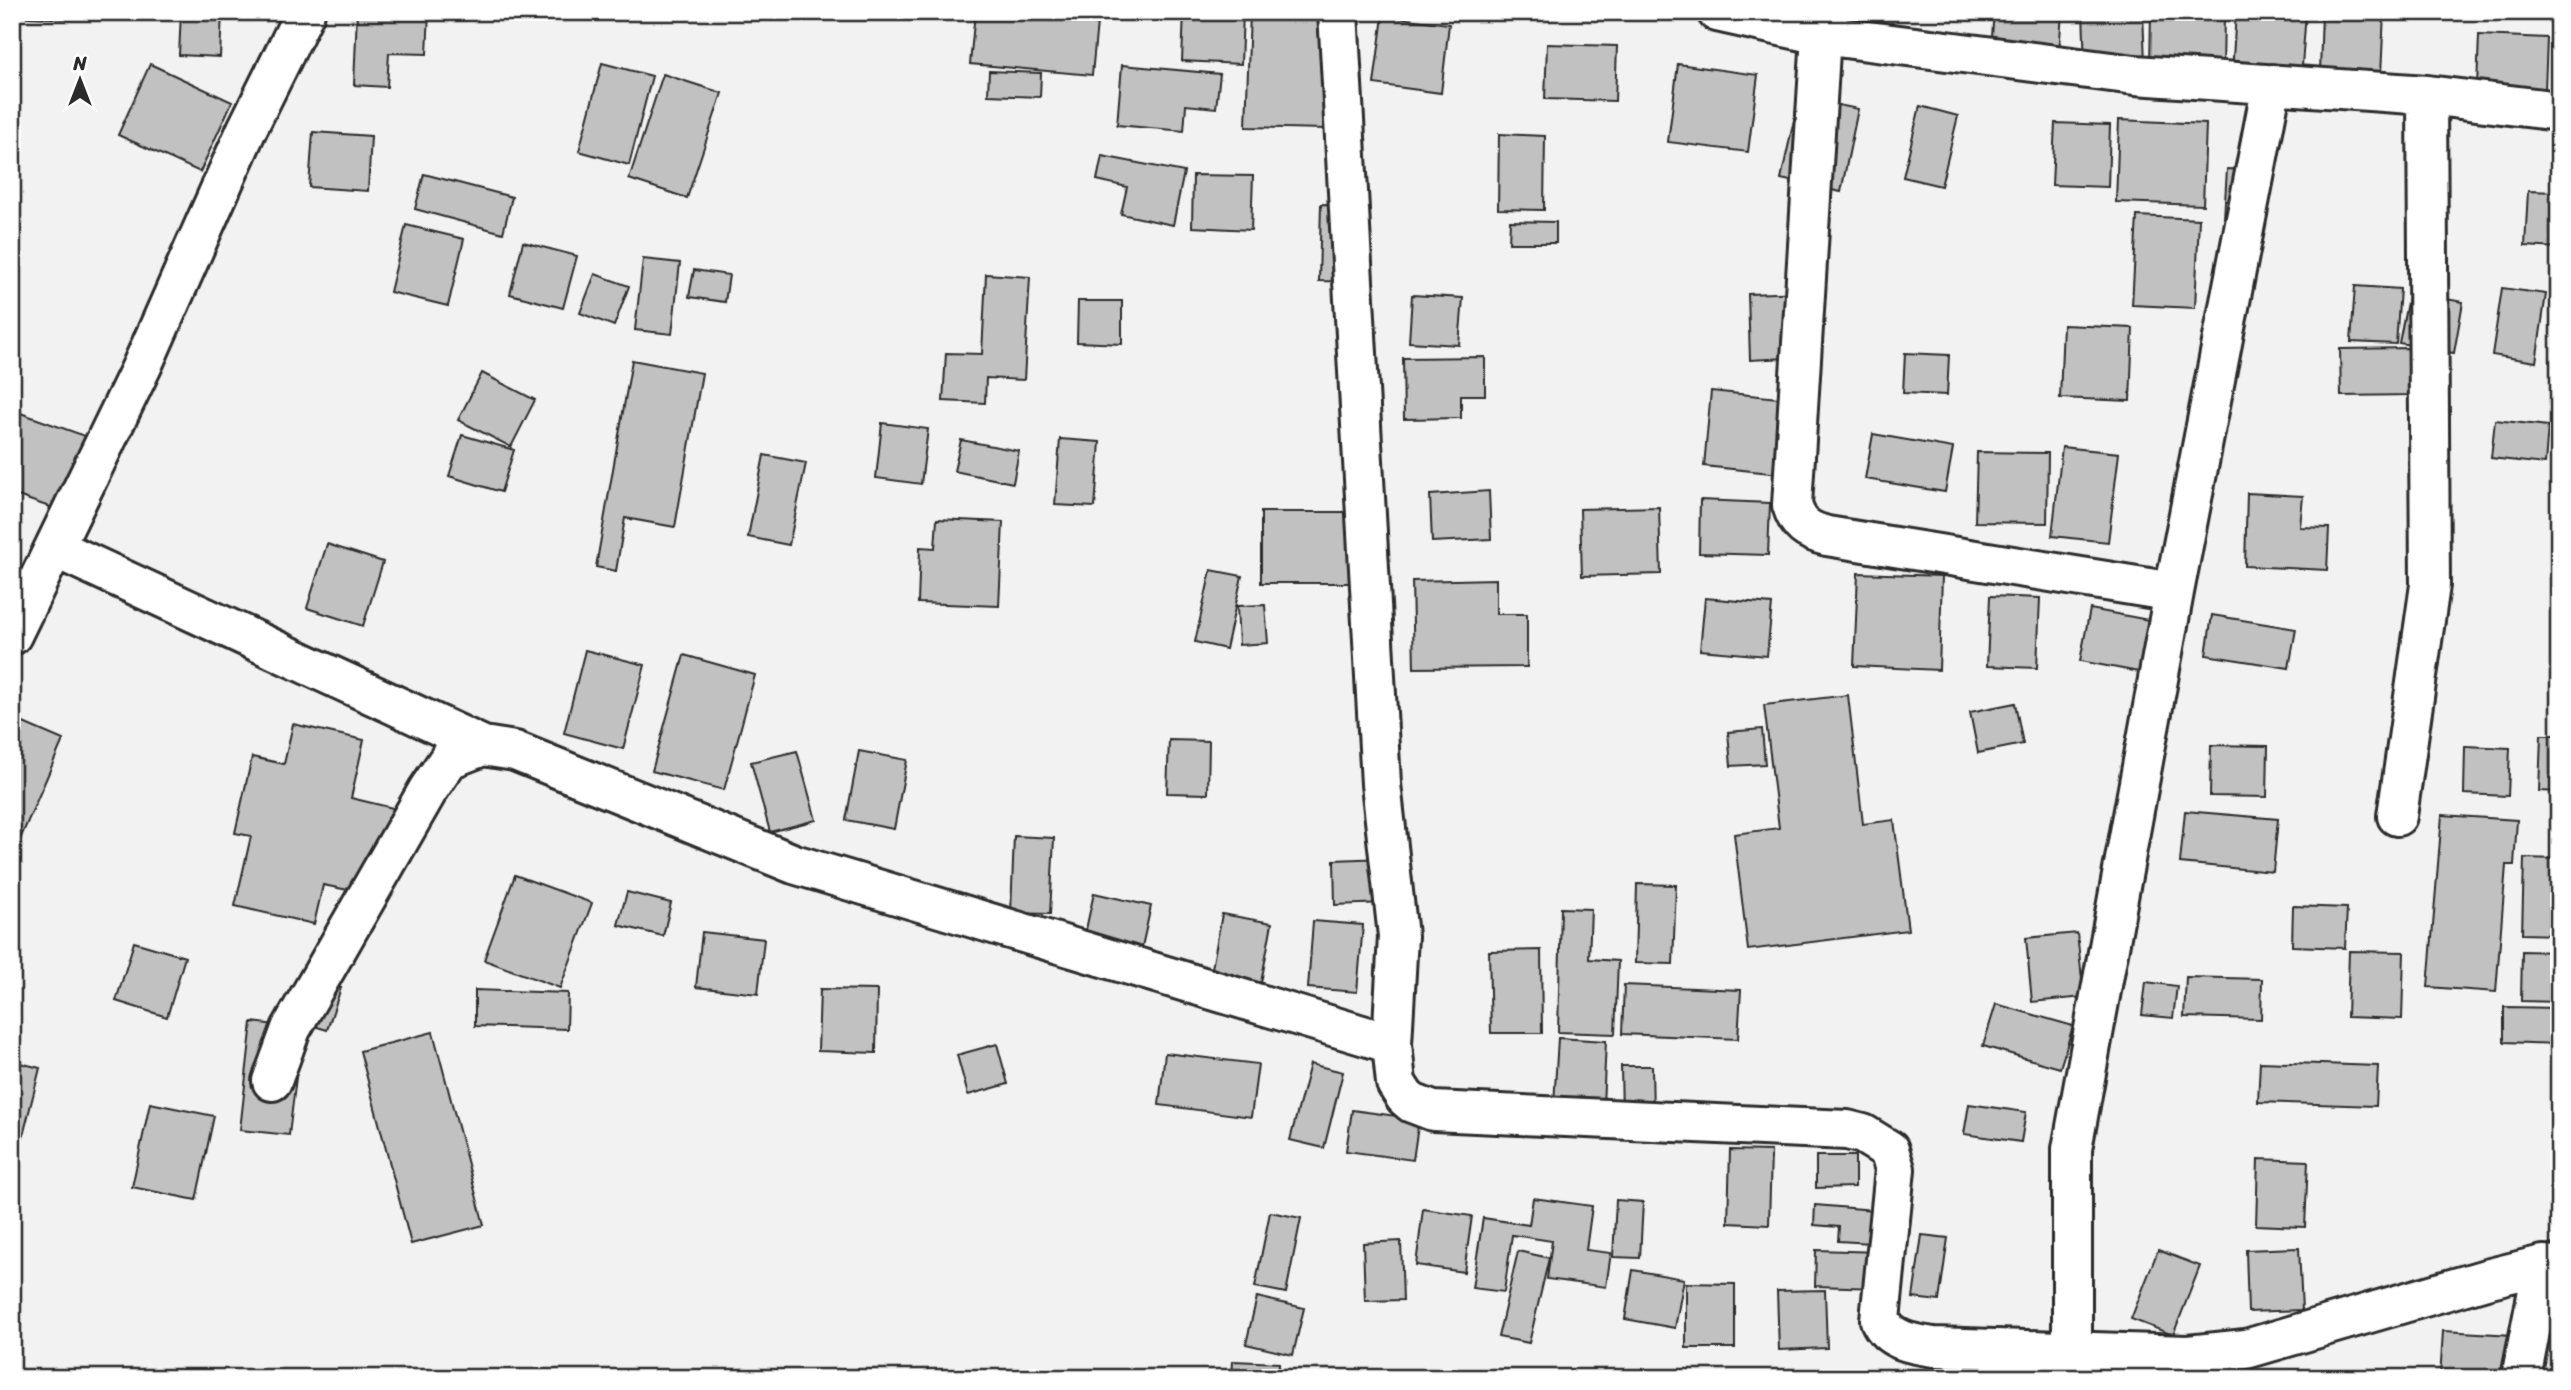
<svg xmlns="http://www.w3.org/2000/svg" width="2571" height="1390" font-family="Sriracha,sans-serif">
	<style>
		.building { fill: #c1c1c1; stroke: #2b2b2b; stroke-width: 2 }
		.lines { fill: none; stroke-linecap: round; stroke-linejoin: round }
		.street-casing { stroke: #2b2b2b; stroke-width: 44 }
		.street { stroke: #fff; stroke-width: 38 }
	</style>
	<rect width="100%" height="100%" fill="#f2f2f2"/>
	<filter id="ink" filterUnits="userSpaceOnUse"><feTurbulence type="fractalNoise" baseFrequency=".0143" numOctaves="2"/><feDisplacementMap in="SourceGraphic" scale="14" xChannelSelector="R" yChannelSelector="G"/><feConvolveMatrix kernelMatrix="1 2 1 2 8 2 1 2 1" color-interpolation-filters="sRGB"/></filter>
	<g filter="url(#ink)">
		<path class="building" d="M27 12H73V19L26 17Z
			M181 12H222L220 57 179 55Z
			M357 12H429L427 54 389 53 387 87 354 85Z
			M975 12H1098L1092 75 970 64Z
			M1184 12H1243L1241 64 1182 61Z
			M1250 12H1330L1325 129 1246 127Z
			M1994 12H2062L2058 66 1990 60Z
			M2083 12H2143L2145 63 2085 65Z
			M2151 12H2224L2223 69 2150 68Z
			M2236 12H2306L2301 79 2232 74Z
			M2322 12 2384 13 2381 75 2320 73Z
			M1383 16 1449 24 1441 93 1374 84Z
			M2479 35 2547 38 2545 89 2477 87Z
			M1547 44 1617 46 1615 101 1545 99Z
			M602 63 652 76 629 165 579 151Z
			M150 64 232 102 200 172 118 135Z
			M1678 64 1758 75 1748 152 1668 142Z
			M1122 65 1220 74 1216 108 1186 105 1184 131 1117 125Z
			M989 71 1041 73 1040 97 988 95Z
			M663 74 722 93 687 198 629 179Z
			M1799 97 1858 109 1841 192 1781 179Z
			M1920 106 1958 116 1941 186 1903 177Z
			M2119 120 2206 124 2203 205 2116 202Z
			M2055 123 2110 125 2108 187 2052 185Z
			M313 132 371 136 368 191 309 187Z
			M1499 134 1545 136 1544 210 1498 209Z
			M1102 156 1184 172 1173 225 1121 214 1127 187 1097 180Z
			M2227 169 2264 171 2261 221 2224 218Z
			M424 174 512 197 503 233 415 209Z
			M1193 175 1253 176 1251 230 1192 227Z
			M2528 191 2559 192V248L2525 246Z
			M1321 204 1363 205 1360 282 1319 281Z
			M2137 216 2199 219 2195 308 2132 305Z
			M1510 221 1556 222V243H1509Z
			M406 225 464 239 448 306 390 292Z
			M523 242 577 256 563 308 510 294Z
			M643 259 680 263 672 334 635 330Z
			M694 270 729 275 725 302 689 297Z
			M595 274 629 286 614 326 580 313Z
			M986 274 1030 277 1024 380 986 378 985 403 943 401 946 353 982 354Z
			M2355 286 2400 289 2396 344 2351 342Z
			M2502 288 2546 294 2536 362 2492 355Z
			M1804 292 1807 357 1750 360 1748 294Z
			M2409 292 2463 302 2454 353 2399 343Z
			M1412 295 1463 298 1459 345 1409 342Z
			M1078 301H1122V344L1077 342Z
			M2063 325 2133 328 2130 401 2060 398Z
			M2411 348V395L2341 396 2340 349Z
			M1905 353 1949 355 1947 395 1903 393Z
			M1485 357V395H1461V418L1404 419 1403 358Z
			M632 360 702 373 675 527 625 518 616 571 596 567Z
			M482 373 535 400 511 447 458 420Z
			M1711 391 1798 400 1790 475 1704 466Z
			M12 410 88 437 61 511 12 494Z
			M2495 420 2548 426 2545 464 2491 458Z
			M882 423 928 429 921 484 876 478Z
			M1873 434 1953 448 1945 492 1865 479Z
			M462 435 514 450 501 492 449 476Z
			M1060 439 1100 442 1095 507 1055 505Z
			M961 440 1019 451 1013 483 954 471Z
			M2062 447 2119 453 2108 542 2052 536Z
			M1977 452 2048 453 2047 523 1975 522Z
			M764 455 806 463 789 545 748 537Z
			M1489 491 1491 539 1432 542 1430 495Z
			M2247 493 2303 496 2300 527 2329 528 2327 570 2245 566Z
			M1700 500 1770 503 1768 555 1699 553Z
			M1659 507 1661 574 1582 576 1580 509Z
			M1261 512H1350L1349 583H1261Z
			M937 519 1003 522 999 606 918 603 920 547 935 548Z
			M327 544 383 562 363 626 307 608Z
			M1211 570 1242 576 1226 649 1195 642Z
			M1858 573 1942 576 1939 670 1854 666Z
			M1496 579V614H1527V667L1414 668 1412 581Z
			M1990 596 2040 598 2037 668 1987 666Z
			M1705 598 1772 604 1767 656 1700 650Z
			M1265 605 1268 643 1239 645 1237 606Z
			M2090 609 2170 624 2160 676 2080 661Z
			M2212 615 2296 629 2289 668 2206 655Z
			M585 650 645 665 623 749 564 733Z
			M684 655 755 675 724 790 652 771Z
			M1848 695 1863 824 1894 820 1908 930 1748 950 1734 834 1779 828 1764 705Z
			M2015 703 2023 744 1978 753 1970 712Z
			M21 722 63 740 15 851 12 850V742Z
			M293 724 364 740 351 798 397 809 378 896 323 885 314 924 235 906 251 836 235 833 252 757 284 764Z
			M1762 729 1765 764 1731 766 1728 732Z
			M2541 735H2559V792L2539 791Z
			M1169 740 1209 741 1208 794 1167 793Z
			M2211 745 2268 746 2267 797 2210 796Z
			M2465 746 2510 748 2508 796 2464 794Z
			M797 751 816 820 770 832 751 762Z
			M859 751 907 760 894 829 846 820Z
			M2185 811 2278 819 2273 872 2180 863Z
			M2442 815 2517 820 2514 865H2506L2496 992 2428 987Z
			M1014 836 1054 838 1050 914 1011 913Z
			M1384 858 1386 903 1335 905 1334 860Z
			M2524 858 2559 859V935L2522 934Z
			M515 875 592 903 560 988 484 960Z
			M1637 884 1676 885 1673 964 1635 963Z
			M627 892 671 903 663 936 618 925Z
			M1094 893 1151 906 1140 956 1083 943Z
			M2293 906 2347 908 2345 948 2292 946Z
			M1561 908 1591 909 1589 959 1618 961 1615 1034 1558 1032Z
			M1222 914 1272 923 1261 983 1211 974Z
			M1313 921 1363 925 1357 992 1308 988Z
			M702 932 764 939 758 994 696 987Z
			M2077 933 2084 997 2032 1002 2026 938Z
			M134 942 185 957 167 1017 116 1001Z
			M1541 950 1542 1033H1491L1489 951Z
			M2349 951 2404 952 2402 1019 2347 1017Z
			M2522 951 2559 952V1002L2521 1001Z
			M300 974 341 988 327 1030 285 1017Z
			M2186 977 2262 979 2261 1019 2184 1017Z
			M2146 982 2177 986 2173 1018 2142 1015Z
			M1624 985 1741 990 1738 1039 1622 1034Z
			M820 989 877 990 876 1053 818 1051Z
			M475 990 568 993 567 1029 475 1026Z
			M1996 1004 2073 1026 2060 1068 1983 1046Z
			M2504 1007 2559 1008V1044L2504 1042Z
			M252 1022 302 1028 289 1135 240 1130Z
			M433 1032 484 1225 411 1244 360 1051Z
			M1558 1038 1606 1041 1603 1106 1554 1104Z
			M997 1044 1008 1084 968 1095 957 1055Z
			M1165 1053 1258 1064 1251 1117 1159 1105Z
			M12 1061 40 1068 22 1140 12 1138Z
			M2260 1062 2378 1066 2376 1106 2258 1102Z
			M1310 1064 1343 1072 1324 1148 1290 1140Z
			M1621 1066H1652L1653 1113 1622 1114Z
			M150 1103 214 1116 196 1200 132 1187Z
			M1969 1104 2026 1112 2021 1142 1964 1134Z
			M1352 1110 1419 1119 1413 1160 1346 1151Z
			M1730 1150 1771 1151 1769 1225 1728 1223Z
			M1816 1156H1855V1187L1816 1188Z
			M2258 1159 2308 1161 2305 1227 2256 1225Z
			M1533 1198 1592 1206 1586 1250 1611 1253 1606 1287 1547 1279 1552 1241 1512 1235 1504 1292 1472 1288 1483 1218 1529 1225Z
			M1616 1200 1643 1202 1640 1258 1613 1257Z
			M1815 1205 1874 1210 1872 1243 1838 1241 1839 1227 1814 1225Z
			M1423 1209 1472 1216 1464 1272 1416 1265Z
			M1270 1212 1301 1218 1286 1293 1255 1287Z
			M1922 1235 1948 1238 1939 1301 1913 1298Z
			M1401 1241 1403 1300 1365 1301 1363 1243Z
			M2299 1248 2302 1310 2248 1312 2246 1250Z
			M1816 1250 1879 1252 1878 1288 1815 1286Z
			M2158 1250 2200 1266 2173 1335 2131 1319Z
			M1518 1251 1549 1258 1529 1343 1498 1337Z
			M1633 1270 1684 1279 1675 1328 1625 1319Z
			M1686 1283 1735 1284V1348H1686Z
			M1825 1290 1827 1348 1779 1350 1777 1291Z
			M1257 1297 1304 1308 1293 1355 1246 1344Z
			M2443 1331 2513 1335 2510 1378H2440Z
			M1233 1361 1279 1363V1378H1232Z"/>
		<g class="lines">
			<defs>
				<path id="street" d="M1338 12 1381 784 1398 936 1392 1044 1396 1083 1405 1097 1412 1103 1433 1111 1847 1130 1863 1134 1889 1150 1895 1169 1880 1320C1889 1341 1914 1344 1934 1347L2188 1355 2246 1349 2486 1279 2543 1265 2559 1266
					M1717 12 1821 35 1829 12
					M55 548 483 746
					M2174 592 1827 536C1807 531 1798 525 1792 505L1821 35 2135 75 2427 95 2559 111
					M12 635 142 366 247 129 305 12
					M2397 816 2430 585 2427 95
					M272 1081 291 1029 428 790 449 759 483 746 515 751 794 864 1392 1044
					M2072 1351V1149L2174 592 2272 84
					M2521 1378 2543 1265"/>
			</defs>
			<use href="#street" class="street-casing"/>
			<use href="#street" class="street"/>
		</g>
	</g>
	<rect width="2571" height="1390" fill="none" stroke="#fff" stroke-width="42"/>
	<rect x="21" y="21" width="2529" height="1348" fill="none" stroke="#2b2b2b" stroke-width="2.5" filter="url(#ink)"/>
	<g transform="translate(80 80)" stroke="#ffffff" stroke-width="5" paint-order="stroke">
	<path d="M0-5L12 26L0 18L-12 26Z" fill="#2b2b2b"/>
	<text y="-10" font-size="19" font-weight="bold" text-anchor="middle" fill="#2b2b2b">N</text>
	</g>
</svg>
